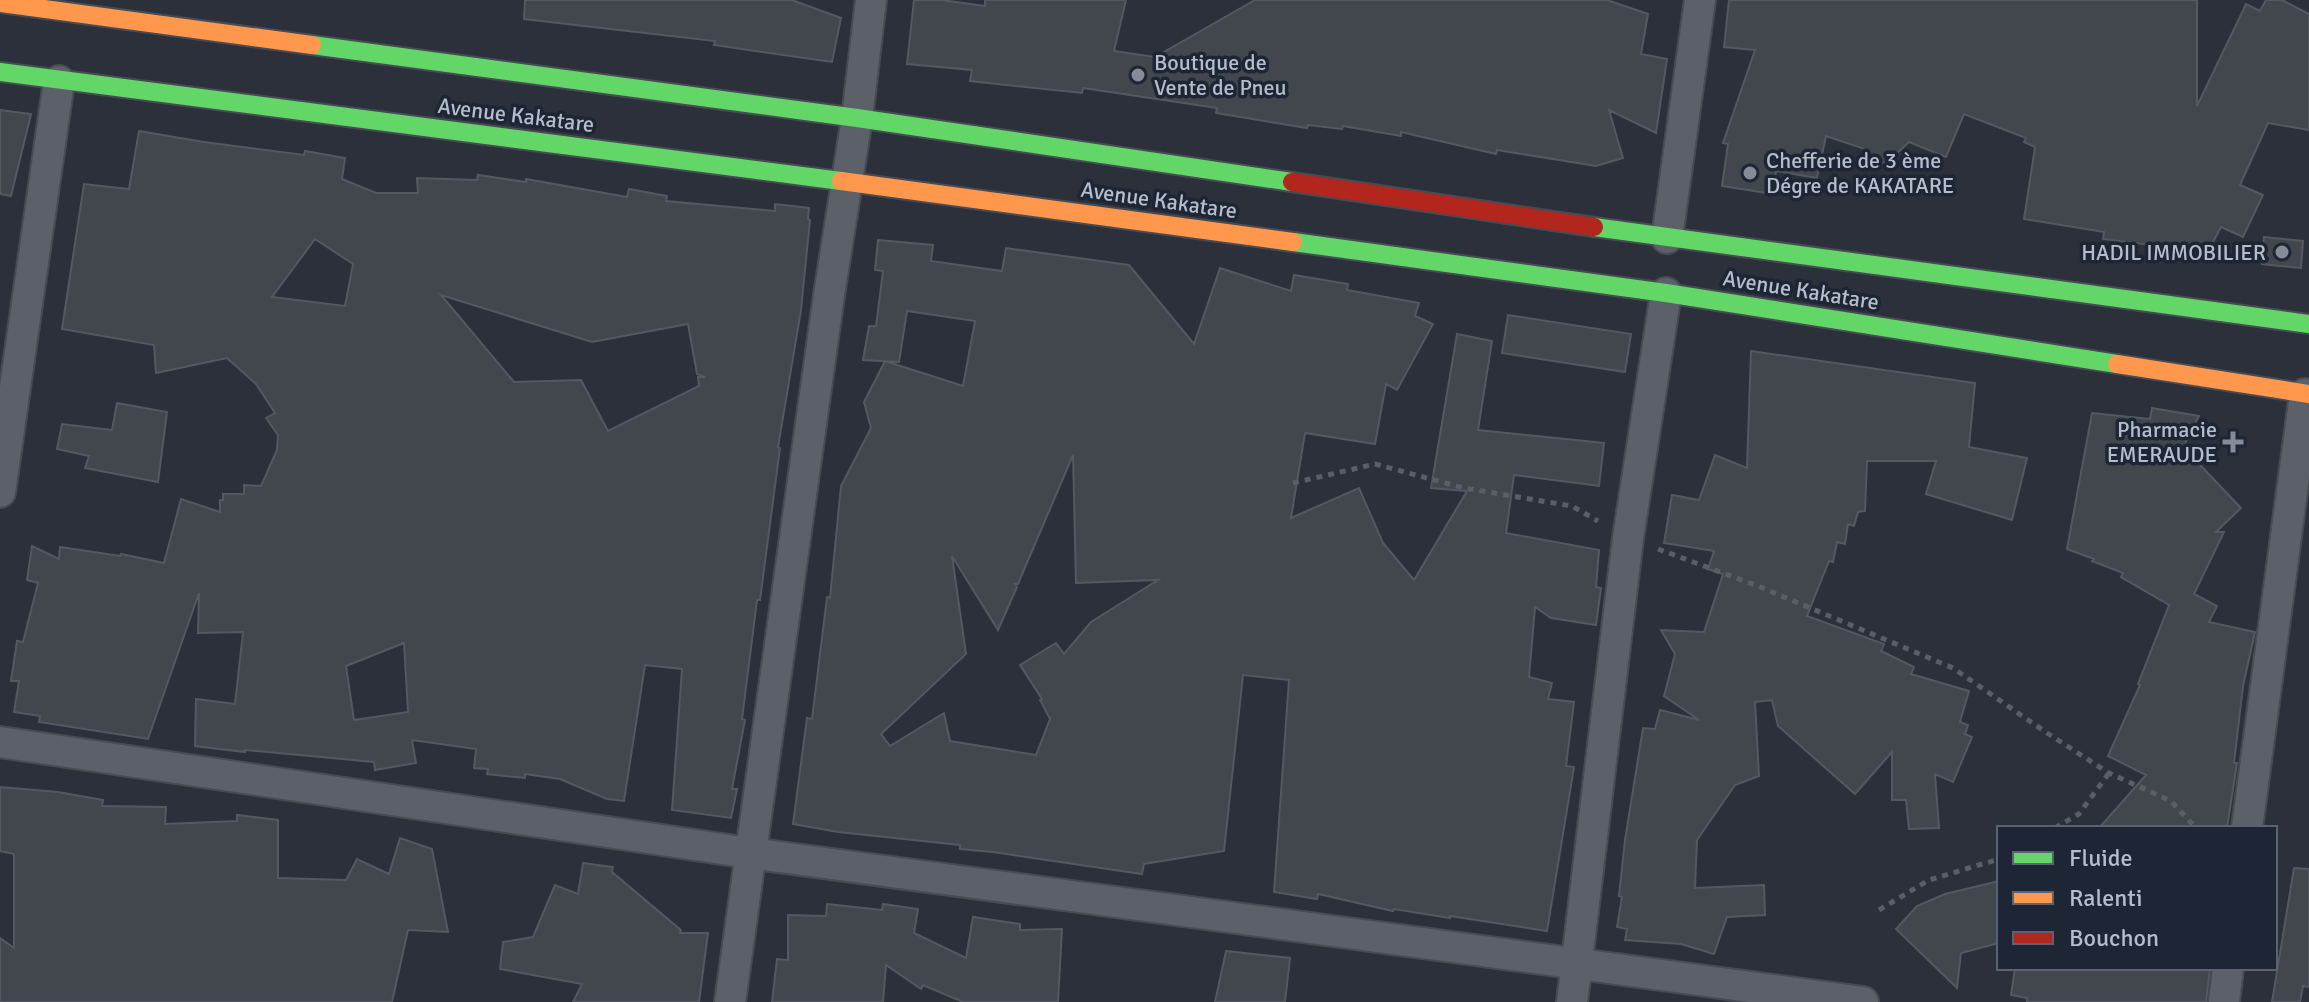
<svg xmlns="http://www.w3.org/2000/svg" width="2309" height="1002" font-family="Signika,sans-serif">
	<style>
		.building { fill: #42474e; stroke: #535861; stroke-width: 2; fill-rule: evenodd }
		.lines { fill: none; stroke-linecap: round; stroke-linejoin: round }
		.street-casing { stroke: #474b52; stroke-width: 34 }
		.fast-casing { stroke: #464b54; stroke-width: 22 }
		.slow-casing { stroke: #464b54; stroke-width: 22 }
		.jam-casing { stroke: #464b54; stroke-width: 22 }
		.path { stroke: #595f65; stroke-width: 5; stroke-dasharray: 6 6; stroke-linecap: butt }
		.street { stroke: #5c6068; stroke-width: 30 }
		.fast { stroke: #63d668; stroke-width: 18 }
		.slow { stroke: #ff974d; stroke-width: 18 }
		.jam { stroke: #b3261e; stroke-width: 18 }
		.poi-dot { fill: #858c98; stroke: #1e2635; stroke-width: 3 }
		.labels { text-anchor: middle; dominant-baseline: central; stroke-width: 7; stroke-linejoin: round; paint-order: stroke }
		.poi-label { font-size: 22px; fill: #b6bdca; stroke: #1e2635; text-anchor: start }
		.street-label { font-size: 22px; fill: #b6bdca; stroke: #1e2635 }
	</style>
	<rect width="100%" height="100%" fill="#2b303a"/>
	<path class="building" d="M525 0H792L841 18 832 62 714 45 715 41 524 19Z
		M914 0H942L985 6V0H1126L1114 51 1155 57 1255 0H1607L1648 14 1641 54 1667 59 1656 133 1609 110 1623 158 1596 166 1497 150 1496 154 1401 132V136L1343 126 1342 129 1308 125 1307 128 1216 113 1217 108 1083 88 1082 93 970 81 972 70 907 64Z
		M1729 0H2197V106L2246 4 2260 11 2266 0H2282L2309 14V130L2268 123 2240 185 2263 195 2243 237 2221 227 2204 259 2183 249 2103 239 2104 232 2024 219 2035 147 2024 142 2026 138 1964 114 1946 157 1909 142 1890 160 1882 163 1874 159 1865 149 1826 136 1817 178 1776 171 1773 194 1722 186 1728 144 1723 143 1755 50 1724 47Z
		M0 110 31 114 11 196 0 194Z
		M139 131 204 142 304 155 305 151 345 158 342 179 376 193H418L417 178 477 180 478 175 526 182V179L627 197 629 189 667 196 666 201 775 211V204L809 208 808 219 810 220 801 310 778 447 780 448 760 600H757L742 719 745 720 732 789H737L731 818 672 810 682 669 645 665 624 801 607 799 560 779 525 774V778L487 774 488 769 474 768 476 749 412 740 416 763 375 770 374 762 245 750V752L195 746 196 699 235 704 243 632 198 633 199 593 148 739 39 722 40 716 14 712 19 681H11L17 641 23 642 38 583 27 580 32 546 59 559 60 547 120 556 121 554 164 563 181 499 220 512V500H223V494H244V485L261 486 277 450 278 435 266 418 275 413 256 384 227 358 156 373 154 345 62 329 84 184 129 189ZM315 239 353 264 345 306 272 297ZM441 295 592 342 688 324 697 374 705 377H698L699 386 608 431 581 380 514 382ZM404 643 408 712 354 720 346 666Z
		M2264 237 2303 241 2301 268 2262 264Z
		M878 240 933 245 931 261 1002 271 1006 248 1129 265 1194 344 1220 268 1291 291 1294 275 1348 284 1347 290 1419 303 1415 316 1433 324 1397 390 1386 384 1375 444 1305 433 1291 518 1359 488 1383 543 1414 580 1467 491 1431 488 1457 334 1492 341 1478 430 1604 443 1599 486 1514 475 1506 533 1599 550 1596 587 1601 588 1596 625 1551 618 1535 607 1529 677 1552 683 1548 699 1574 702 1566 766 1574 767 1547 931 1450 916V918L1394 909 1393 911 1318 894 1317 899 1274 892 1289 680 1243 675 1224 851 1144 864 1142 874 993 852 960 849V845L838 832 793 824 807 718 812 719 827 597 830 598 841 486 871 428 864 402 885 361 963 386 975 321 907 311 899 362 863 360 869 326H876L883 271 875 270ZM1073 455 1076 583 1158 580 1091 622 1064 654 1056 643 1020 665 1042 699 1040 700 1050 719 1036 755 950 741 944 713 890 746 881 734 966 654 952 556 998 630 1017 587 1015 584H1018Z
		M1508 315 1631 334 1625 372 1502 353Z
		M1751 351 1975 383 1969 447 2027 458 2012 520 1926 494 1936 461H1867L1865 511 1858 512 1854 526 1848 524 1845 544 1837 542 1833 562 1829 561 1807 616 1884 644 1881 651 1914 667 1911 674 1969 691 1960 722 1968 725 1965 734 1972 737 1953 782 1935 774 1939 828 1909 829 1906 800H1892V752L1855 794 1778 726 1772 700 1755 702 1759 776 1735 785 1697 840 1695 888 1764 885 1765 915 1727 917 1714 954 1681 944 1625 940 1627 929 1617 927 1622 897 1619 896 1625 840 1643 728 1655 729 1660 710 1699 720 1664 696 1675 654 1661 630 1704 632 1723 574 1708 569 1714 551 1664 543 1672 495 1699 500 1715 455 1747 468Z
		M117 403 167 412 158 482 85 468 89 456 57 449 62 424 112 430Z
		M2152 408 2199 416 2184 446H2182L2241 508 2216 532H2224L2194 594 2217 606 2209 622 2255 632 2243 686 2234 763H2237L2227 828H2099L2146 775 2108 756 2140 685 2138 684 2169 605 2121 577 2123 573 2092 561 2094 559 2067 549 2092 413 2150 419Z
		M0 787 58 792 103 800 102 806 166 807 165 824 237 821V815L278 820V878L346 880 357 859 389 874 400 838 432 849 448 932 408 930 392 1002H0V938L14 948V854L0 851Z
		M583 863 613 867 612 872 681 930 680 933H708L699 1002H573L582 984 500 969 503 942 533 937 555 885 578 894Z
		M2294 868 2309 869V987L2303 986 2300 1002H2272Z
		M1999 881V943L1961 953 1957 988 1896 929 1917 906 1945 894Z
		M827 904 882 910 883 904 918 909 914 933 966 958 973 917 1020 924V930L1062 929 1058 1002H963L923 985 921 989 886 965 883 1002H772L777 959 788 960V915L826 916Z
		M1226 951 1290 958 1285 1002H1215Z
		M2015 968H2210L2206 1002H2027V998L2011 995Z"/>
	<g class="lines">
		<defs>
			<path id="street" d="M1667 238 1700 0
				M0 492 59 81
				M0 742 749 853 1863 1002
				M2247 828 2305 394
				M730 1002 829 295 857 118 871 0
				M1572 1002 1628 538 1666 293
				M2224 1002 2228 968"/>
			<path id="fast" d="M312 45 857 118 1292 182
				M0 72 841 181
				M1594 227 2309 324
				M1293 242 1666 293 2117 364"/>
			<path id="slow" d="M0 3 312 45
				M841 181 1293 242
				M2117 364 2309 394"/>
			<path id="jam" d="M1292 182 1594 227"/>
		</defs>
		<use href="#street" class="street-casing"/>
		<use href="#fast" class="fast-casing"/>
		<use href="#slow" class="slow-casing"/>
		<use href="#jam" class="jam-casing"/>
		<path class="path" d="M1293 483 1375 464 1464 488 1572 506 1598 521
			M1658 549 1758 586 1953 668 2047 733 2109 773 2171 801 2196 828
			M2055 828 2079 814 2109 773
			M1879 910 1929 880 1999 859"/>
		<use href="#street" class="street"/>
		<use href="#fast" class="fast"/>
		<use href="#slow" class="slow"/>
		<use href="#jam" class="jam"/>
	</g>
	<g class="poi-dot">
		<circle cx="1138" cy="75" r="8"/>
		<circle cx="1750" cy="173" r="8"/>
		<circle cx="2282" cy="252" r="8"/>
		<path d="M2229 430h8v8h8v8h-8v8h-8v-8h-8v-8h8z"/>
	</g>
	<g class="labels">
		<g class="poi-label">
			<text x="1154" y="62">Boutique de<tspan x="1154" dy="25">Vente de Pneu</tspan></text>
			<text x="1766" y="160">Chefferie de 3 ème<tspan x="1766" dy="25">Dégre de KAKATARE</tspan></text>
			<text x="2266" y="252" text-anchor="end">HADIL IMMOBILIER</text>
			<text x="2217" y="429" text-anchor="end">Pharmacie<tspan x="2217" dy="25">EMERAUDE</tspan></text>
		</g>
		<g class="street-label">
			<text transform="translate(516 115) rotate(7)">Avenue Kakatare</text>
			<text transform="translate(1159 200) rotate(8)">Avenue Kakatare</text>
			<text transform="translate(1801 290) rotate(9)">Avenue Kakatare</text>
		</g>
	</g>
	<rect x="1997" y="826" width="280" height="144" fill="#1e2635" stroke="#5b6271" stroke-width="2"/>
	<rect x="2013" y="852" width="40" height="12" fill="#63d668" stroke="#5b6271" stroke-width="2"/>
	<text x="2069" y="866" font-size="24" fill="#b6bdca">Fluide</text>
	<rect x="2013" y="892" width="40" height="12" fill="#ff974d" stroke="#5b6271" stroke-width="2"/>
	<text x="2069" y="906" font-size="24" fill="#b6bdca">Ralenti</text>
	<rect x="2013" y="932" width="40" height="12" fill="#b3261e" stroke="#5b6271" stroke-width="2"/>
	<text x="2069" y="946" font-size="24" fill="#b6bdca">Bouchon</text>
</svg>
